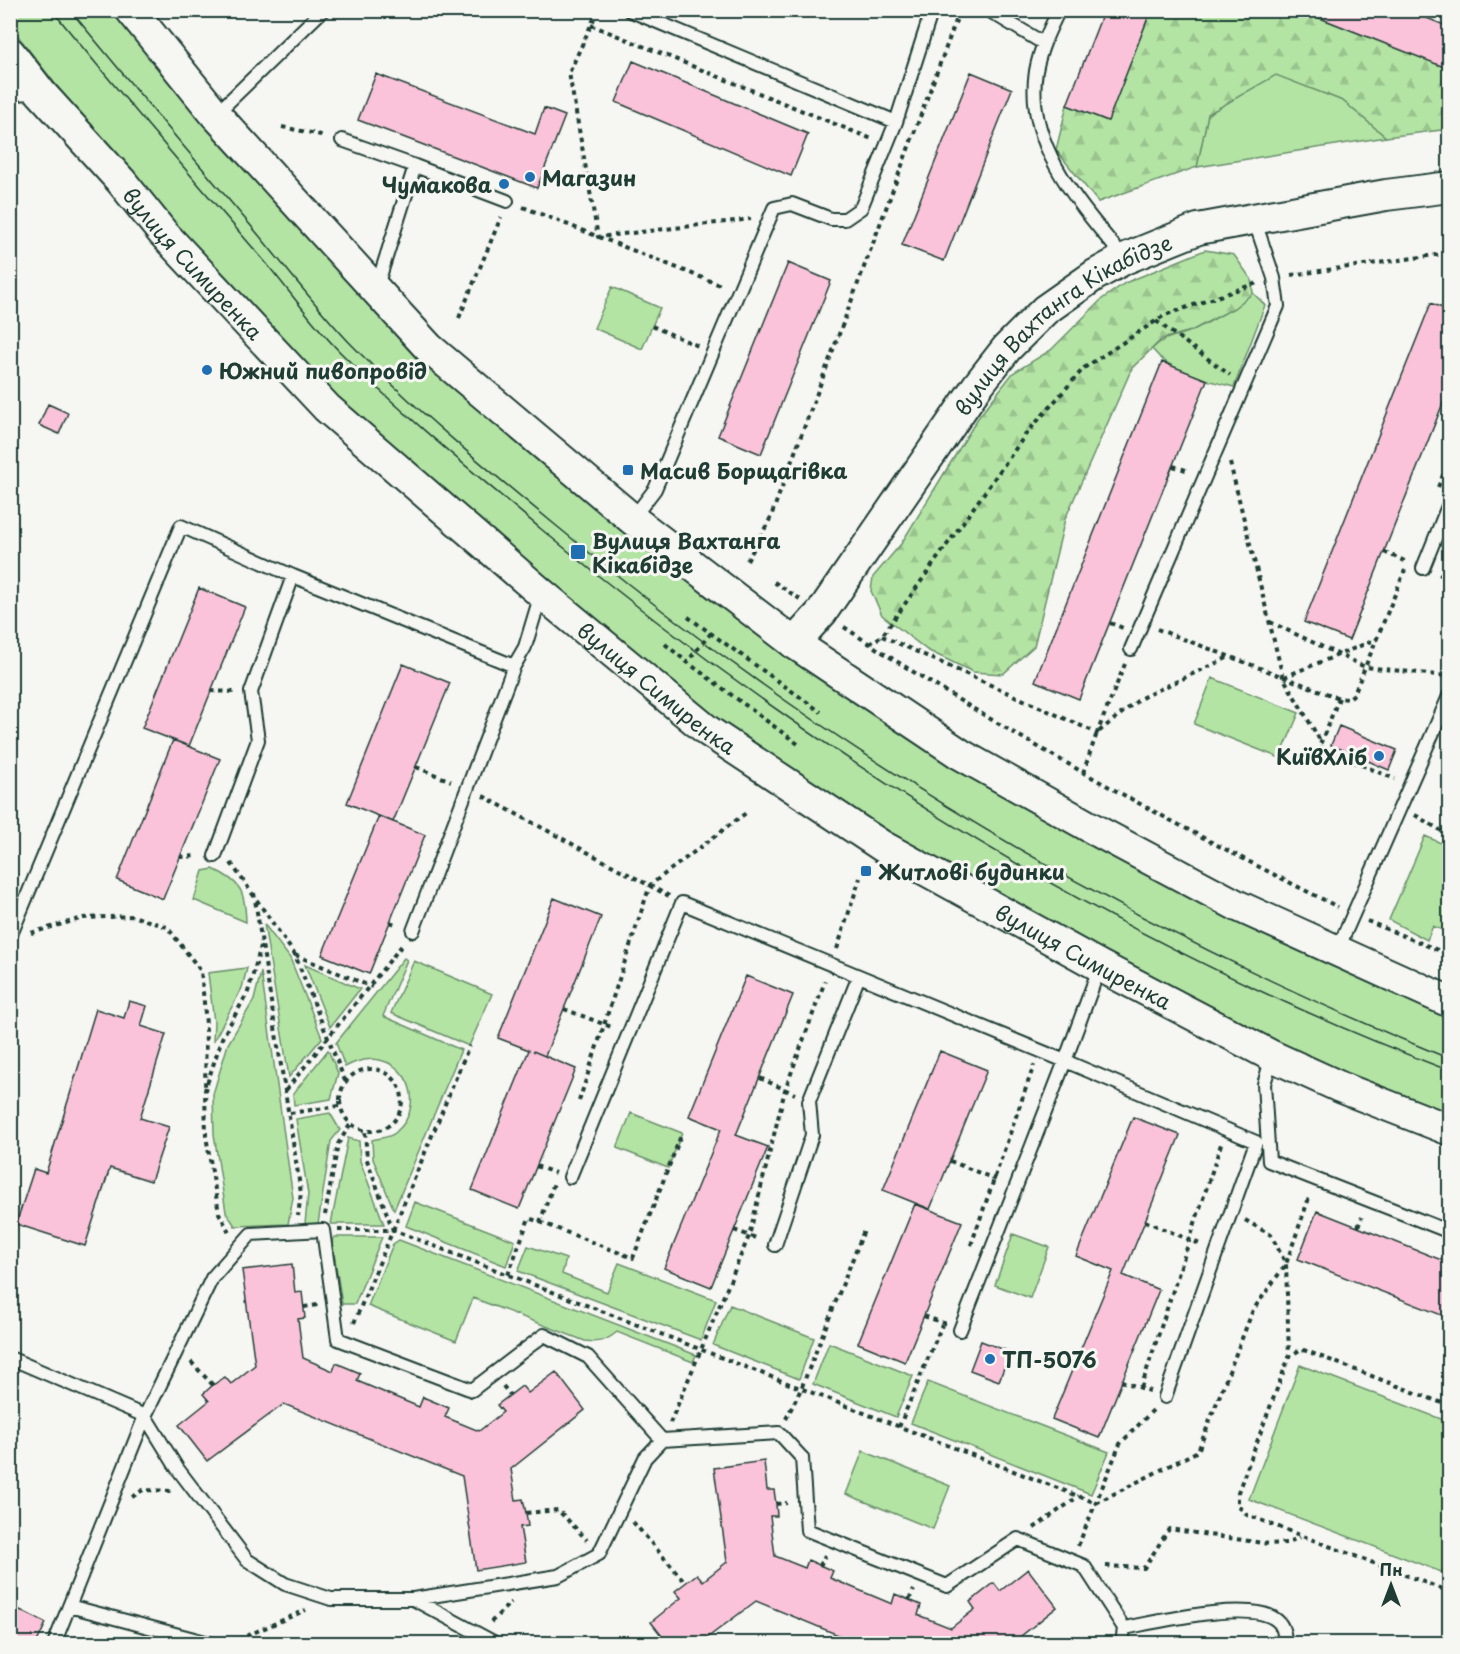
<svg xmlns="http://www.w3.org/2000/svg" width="1460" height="1654" font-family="'Playpen Sans',sans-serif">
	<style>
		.green { fill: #b4e4a4; stroke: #6a906c; stroke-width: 1.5 }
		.forest { fill: url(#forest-firs); stroke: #6a906c; stroke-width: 1.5 }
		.building { fill: #fbc3da; stroke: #1f3d34; stroke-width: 1.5 }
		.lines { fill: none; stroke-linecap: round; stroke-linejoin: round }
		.service-casing { stroke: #1f3d34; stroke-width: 16 }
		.tertiary-casing { stroke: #1f3d34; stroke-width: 34 }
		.path { stroke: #1f3d34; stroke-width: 4; stroke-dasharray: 4.5 4.5; stroke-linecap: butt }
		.service { stroke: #f6f6f2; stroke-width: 12 }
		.tertiary { stroke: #f6f6f2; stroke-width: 30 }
		.tram { stroke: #1f3d34; stroke-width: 1.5 }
		.poi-dot { fill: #1f6fb2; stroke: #f6f6f2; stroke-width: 2 }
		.labels { text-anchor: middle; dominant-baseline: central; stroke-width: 6; stroke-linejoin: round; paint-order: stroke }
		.poi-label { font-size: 21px; font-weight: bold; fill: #1f3d34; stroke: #f6f6f2; text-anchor: start }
		.street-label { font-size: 21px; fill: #1f3d34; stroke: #f6f6f2 }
	</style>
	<defs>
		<pattern id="forest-firs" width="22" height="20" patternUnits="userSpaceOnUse" patternTransform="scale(1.5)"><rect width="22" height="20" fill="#b4e4a4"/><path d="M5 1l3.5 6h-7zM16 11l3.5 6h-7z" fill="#9ac48e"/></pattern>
	</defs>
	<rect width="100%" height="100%" fill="#f6f6f2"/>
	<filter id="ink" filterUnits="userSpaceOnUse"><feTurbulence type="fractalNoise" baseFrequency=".0167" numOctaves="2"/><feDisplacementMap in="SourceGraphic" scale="12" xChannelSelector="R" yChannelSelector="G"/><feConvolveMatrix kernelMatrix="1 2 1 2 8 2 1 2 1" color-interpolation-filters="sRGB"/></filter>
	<g filter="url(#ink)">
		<path class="green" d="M11 11H115L227 150 434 370 709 599 843 695 933 752 1449 1017V1118L1283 1047 1160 988 897 840 792 773 677 692 362 422 279 342 84 121 11 27Z
			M1276 74 1343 101 1386 137 1197 167 1208 114Z
			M612 287 660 308 642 349 594 328Z
			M1253 293 1265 305 1234 387C1205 380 1171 373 1152 349 1167 334 1176 338 1193 330 1215 320 1234 308 1253 293Z
			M1212 678 1299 713 1280 758 1194 724Z
			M1425 836 1450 847 1449 870 1441 891 1449 895V933L1433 926 1427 940 1389 920Z
			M213 869C242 882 245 892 246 922L194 900 203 871Z
			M264 924 290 958 322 1038 289 1077Z
			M404 958 407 960 383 1016 461 1050 394 1210 373 1159 372 1140C379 1138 389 1138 395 1133 434 1101 398 1037 345 1067L336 1043Z
			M414 961 492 994 469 1046 391 1013Z
			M305 965 360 989 330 1027Z
			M247 968 242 988 213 1042 214 1022 208 973Z
			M261 972 293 1198 288 1224 235 1226 226 1212 214 1134 213 1094 228 1044 254 1000Z
			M328 1050 338 1073 331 1099 294 1105 293 1094Z
			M330 1113 340 1130 331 1141 318 1224H305L308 1194 296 1119Z
			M631 1113 682 1133 668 1168 617 1148Z
			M348 1138 359 1141 360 1161 384 1224H331Z
			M415 1202 515 1241 506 1266 406 1226Z
			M1013 1234 1049 1247 1030 1298 995 1285Z
			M335 1237H382L355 1304H342L332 1240Z
			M399 1240 696 1355 693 1362 617 1332C606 1341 599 1343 585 1341L473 1298 456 1341 368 1306 393 1244Z
			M528 1246 566 1259 562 1274 607 1292 619 1263 716 1300 701 1340 518 1271Z
			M730 1305 814 1338 799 1379 713 1345Z
			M829 1343 913 1376 896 1417 813 1384Z
			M1300 1365 1449 1422V1575L1249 1499Z
			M928 1382 1109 1452 1091 1494 911 1423Z
			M863 1451 950 1486 933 1529 846 1494Z"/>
		<path class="forest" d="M1151 11H1302L1449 69V129L1386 137 1343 101 1276 75 1208 114 1197 167 1098 202 1056 150 1067 105 1107 121Z
			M1205 250 1234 255 1251 279 1253 293 1234 308 1191 331 1162 339 1132 368 1065 519 1034 646 1003 674 973 672 927 650 882 615 871 591 873 577 901 544 978 418 1013 373 1051 350 1102 299 1125 283Z"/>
		<path class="building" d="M1104 10H1151L1108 121 1067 105Z
			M1407 10 1449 27V69L1305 12Z
			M633 61 808 134 791 176 616 102Z
			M971 72 1012 89 944 261 902 245Z
			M376 74 535 134 544 108 565 116 537 188 358 120Z
			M788 263 831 281 761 454 718 436Z
			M1431 303 1449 311V388L1349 640 1304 622Z
			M1162 362 1207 380 1079 699 1035 681Z
			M48 404 68 413 59 434 39 425Z
			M199 588 245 607 189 746 142 728Z
			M403 664 450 683 393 822 347 803Z
			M1339 726 1397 750 1389 770 1331 745Z
			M173 740 220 759 163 899 117 880Z
			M379 816 425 835 369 974 322 955Z
			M554 898 601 917 545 1056 533 1051 576 1069 519 1209 472 1190 529 1050 498 1038Z
			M746 976 793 995 736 1135 768 1147 711 1287 664 1268 721 1129 689 1116Z
			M129 1001 147 1006 141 1026 166 1034 140 1118 169 1127 151 1181 110 1168 85 1246 16 1224 34 1169 46 1173 96 1009 124 1018Z
			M940 1051 987 1070 930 1209 883 1190Z
			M1133 1117 1180 1135 1123 1275 1159 1290 1099 1438 1052 1419 1113 1271 1076 1256Z
			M915 1204 962 1222 905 1362 858 1343Z
			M1317 1211 1449 1263V1318L1298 1259Z
			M292 1264 295 1293 302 1292 305 1318 298 1319 303 1358 333 1371 336 1363 360 1373 357 1381 419 1407 423 1397 449 1408 445 1417 479 1431 503 1412 497 1405 522 1386 528 1393 556 1372 585 1410 511 1469 516 1500 523 1499 526 1513 528 1526 520 1527 526 1562 476 1570 462 1476 284 1404 207 1461 179 1425 209 1401 203 1394 213 1385 225 1377 231 1384 255 1365 242 1270Z
			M981 1341 1010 1352 999 1381 970 1370Z
			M764 1461 767 1490H774L776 1504 777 1516H770L775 1556 805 1568 808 1560 833 1571 830 1578 892 1604 895 1594 921 1605 918 1615 951 1628 975 1609 970 1602 994 1583 1000 1591 1028 1569 1057 1607 1011 1644H860L756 1601 699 1644H668L651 1622 681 1598 675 1591 697 1574 703 1581 727 1562 714 1468Z
			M10 1605 46 1623 36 1644H10Z"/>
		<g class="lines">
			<defs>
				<path id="service" d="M435 10H464
					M629 10 896 122
					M988 10 1043 43
					M1059 10C1049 30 1040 49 1036 71 1024 144 1081 206 1124 258
					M10 94 39 93
					M216 114 323 10
					M342 140 415 166 376 289
					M415 166 507 201
					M633 518 655 489 774 208 792 204 831 219H845L861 208 896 122 932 10
					M1423 568 1450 501
					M1131 649 1278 306 1274 278 1254 219
					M215 856 258 740 251 692 293 576
					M413 931 514 666 525 647 541 594
					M10 937 181 526 293 576 514 666
					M1337 951 1450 694
					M1272 1057 1264 1084 1269 1161 1450 1232
					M570 1177 682 903 1065 1061 1100 966
					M775 1245 812 1135 809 1101 859 976
					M960 1330 1065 1061 1256 1142 1165 1397
					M10 1358 145 1416 212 1278 251 1234 323 1230 338 1339 472 1390 544 1335 588 1357 662 1440
					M413 1599 558 1576 599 1554 645 1458 662 1440 779 1433 802 1458 807 1530 947 1586 1018 1539 1084 1566 1124 1628C1156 1622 1249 1600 1275 1619 1283 1624 1285 1635 1285 1644
					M69 1606 213 1644
					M54 1644 145 1416 177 1468 247 1560 285 1584 331 1599H413L497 1644
					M1122 1644 1124 1628"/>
				<g id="tertiary">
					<path d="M131 10 215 114 429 348 632 519 794 643 960 754 1097 831 1238 906 1450 1002"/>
					<path id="s1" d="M10 53 41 93 121 181 163 233 327 408 541 593 708 731 882 846 1100 966 1272 1056 1340 1087 1450 1130"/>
					<path id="s2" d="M794 643 822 612 978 385 1007 348 1045 310 1095 275 1124 259 1198 229 1386 195 1450 187"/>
				</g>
			</defs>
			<use href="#service" class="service-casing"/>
			<use href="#tertiary" class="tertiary-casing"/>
			<path class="path" d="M598 10 569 73 598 237 751 219
				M591 25 872 139
				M282 127 326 136
				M523 207 723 286
				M1291 275 1450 253
				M459 318 501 217
				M1156 321 1230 375
				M652 326 698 346
				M1445 400 1450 402
				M1230 463 1283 677 1321 742
				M1173 466 1189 471
				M1438 487 1450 459
				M1384 552 1407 562
				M747 561 770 519 960 10
				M1439 574 1450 578
				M774 582 800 599
				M688 617 821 712
				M1270 622 1365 667 1447 676
				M1110 623 1123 628
				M844 627C1002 732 1169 822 1338 907
				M1157 629 1339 698 1348 699 1354 694 1405 570
				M711 633 687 662 798 744
				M882 636 1097 733 1125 664
				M665 644 687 662
				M869 644 882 636 1026 434 1084 368 1165 315 1257 283
				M1284 677 1377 639
				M211 691 234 692
				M1339 698 1319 747 1395 779
				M416 767 451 781
				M1083 773 1097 733 1141 698 1229 657
				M483 796 669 896
				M1415 815 1450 836
				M180 857 198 856
				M231 863 295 955 345 1081
				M254 893 301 1193 298 1216
				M1367 921 1450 955
				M390 922 398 925
				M31 933 83 918 133 916 167 927 201 971 206 1024 205 1090
				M837 949 860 878
				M295 955 372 987
				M564 1009 614 1028
				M340 1100a31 31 0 1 1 62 0a31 31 0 1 1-62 0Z
				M760 1078 795 1094
				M286 1090 403 944
				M579 1101 650 885 746 813
				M290 1113 339 1106
				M950 1161 997 1180
				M536 1166 555 1173
				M325 1215 338 1144 350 1125
				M1245 1220 1271 1235 1286 1264 1289 1356
				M1145 1221 1202 1245
				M540 1222 633 1258 682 1133
				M1358 1227 1362 1217
				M338 1230H393L367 1160 365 1131
				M393 1230 469 1046
				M734 1230 759 1239
				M229 1232 219 1213 206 1136 205 1090 222 1038 248 992 261 946
				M971 1245 1034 1065
				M1444 1260 1450 1247
				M508 1275 529 1218 540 1222 554 1183
				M304 1307 318 1305
				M924 1316 946 1324
				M354 1323 393 1230 1096 1503 1198 1451 1253 1310 1286 1264 1310 1195
				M191 1362 213 1385
				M1121 1381 1150 1391
				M503 1386 510 1395
				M1141 1388 1221 1144
				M1450 1406 1301 1349 1289 1357 1238 1492V1506L1247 1515 1450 1592
				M786 1419 801 1389 865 1228
				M670 1423 749 1236 785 1090 825 981
				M899 1427 942 1325
				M132 1497 143 1490 174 1491
				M776 1504 787 1503
				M526 1513 558 1510 587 1540
				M633 1522 686 1583
				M1034 1528 1079 1496
				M1078 1546 1120 1444 1155 1408
				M820 1566 825 1555
				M1106 1566 1144 1568 1169 1529 1269 1544 1287 1543 1300 1537
				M909 1600 914 1590
				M491 1622 511 1602
				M230 1643 306 1610"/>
			<use href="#service" class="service"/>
			<use href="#tertiary" class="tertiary"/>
			<path class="tram" d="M52 10C120 94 190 175 260 256 287 287 311 323 340 352 403 415 473 472 541 529 813 755 1118 945 1450 1071
				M70 10C132 85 194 159 257 233 287 269 316 307 348 341 414 409 486 468 559 528 828 752 1126 928 1450 1059"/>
		</g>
	</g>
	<g class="poi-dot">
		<circle cx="530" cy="177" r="6"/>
		<circle cx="504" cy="184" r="6"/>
		<circle cx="207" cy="370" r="6"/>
		<rect x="622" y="464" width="12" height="12" rx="3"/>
		<rect x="570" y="544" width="16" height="16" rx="3"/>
		<circle cx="1379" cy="756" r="6"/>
		<rect x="860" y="865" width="12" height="12" rx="3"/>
		<circle cx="990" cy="1359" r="6"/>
	</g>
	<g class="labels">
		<g class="poi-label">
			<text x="542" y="177">Магазин</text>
			<text x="492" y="184" text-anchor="end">Чумакова</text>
			<text x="219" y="370">Южний пивопровід</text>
			<text x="640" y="470">Масив Борщагівка</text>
			<text x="592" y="540">Вулиця Вахтанга<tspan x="592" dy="24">Кікабідзе</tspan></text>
			<text x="1367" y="756" text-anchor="end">КиївХліб</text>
			<text x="878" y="871">Житлові будинки</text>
			<text x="1002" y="1359">ТП-5076</text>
		</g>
		<g class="street-label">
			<text stroke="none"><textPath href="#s1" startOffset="279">вулиця Симиренка</textPath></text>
			<text stroke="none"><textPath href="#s2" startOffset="423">вулиця Вахтанга Кікабідзе</textPath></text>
			<text stroke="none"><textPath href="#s1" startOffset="909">вулиця Симиренка</textPath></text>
			<text stroke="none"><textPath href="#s1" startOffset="1414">вулиця Симиренка</textPath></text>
		</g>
	</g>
	<rect width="1460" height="1654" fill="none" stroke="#f6f6f2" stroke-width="36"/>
	<rect x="18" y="18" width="1424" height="1618" fill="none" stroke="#1f3d34" stroke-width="2" filter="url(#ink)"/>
	<g transform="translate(1391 1585)" stroke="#f6f6f2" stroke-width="4.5" paint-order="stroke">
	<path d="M0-4.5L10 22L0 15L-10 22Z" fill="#1f3d34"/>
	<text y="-9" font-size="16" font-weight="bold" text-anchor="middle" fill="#1f3d34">Пн</text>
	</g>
</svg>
